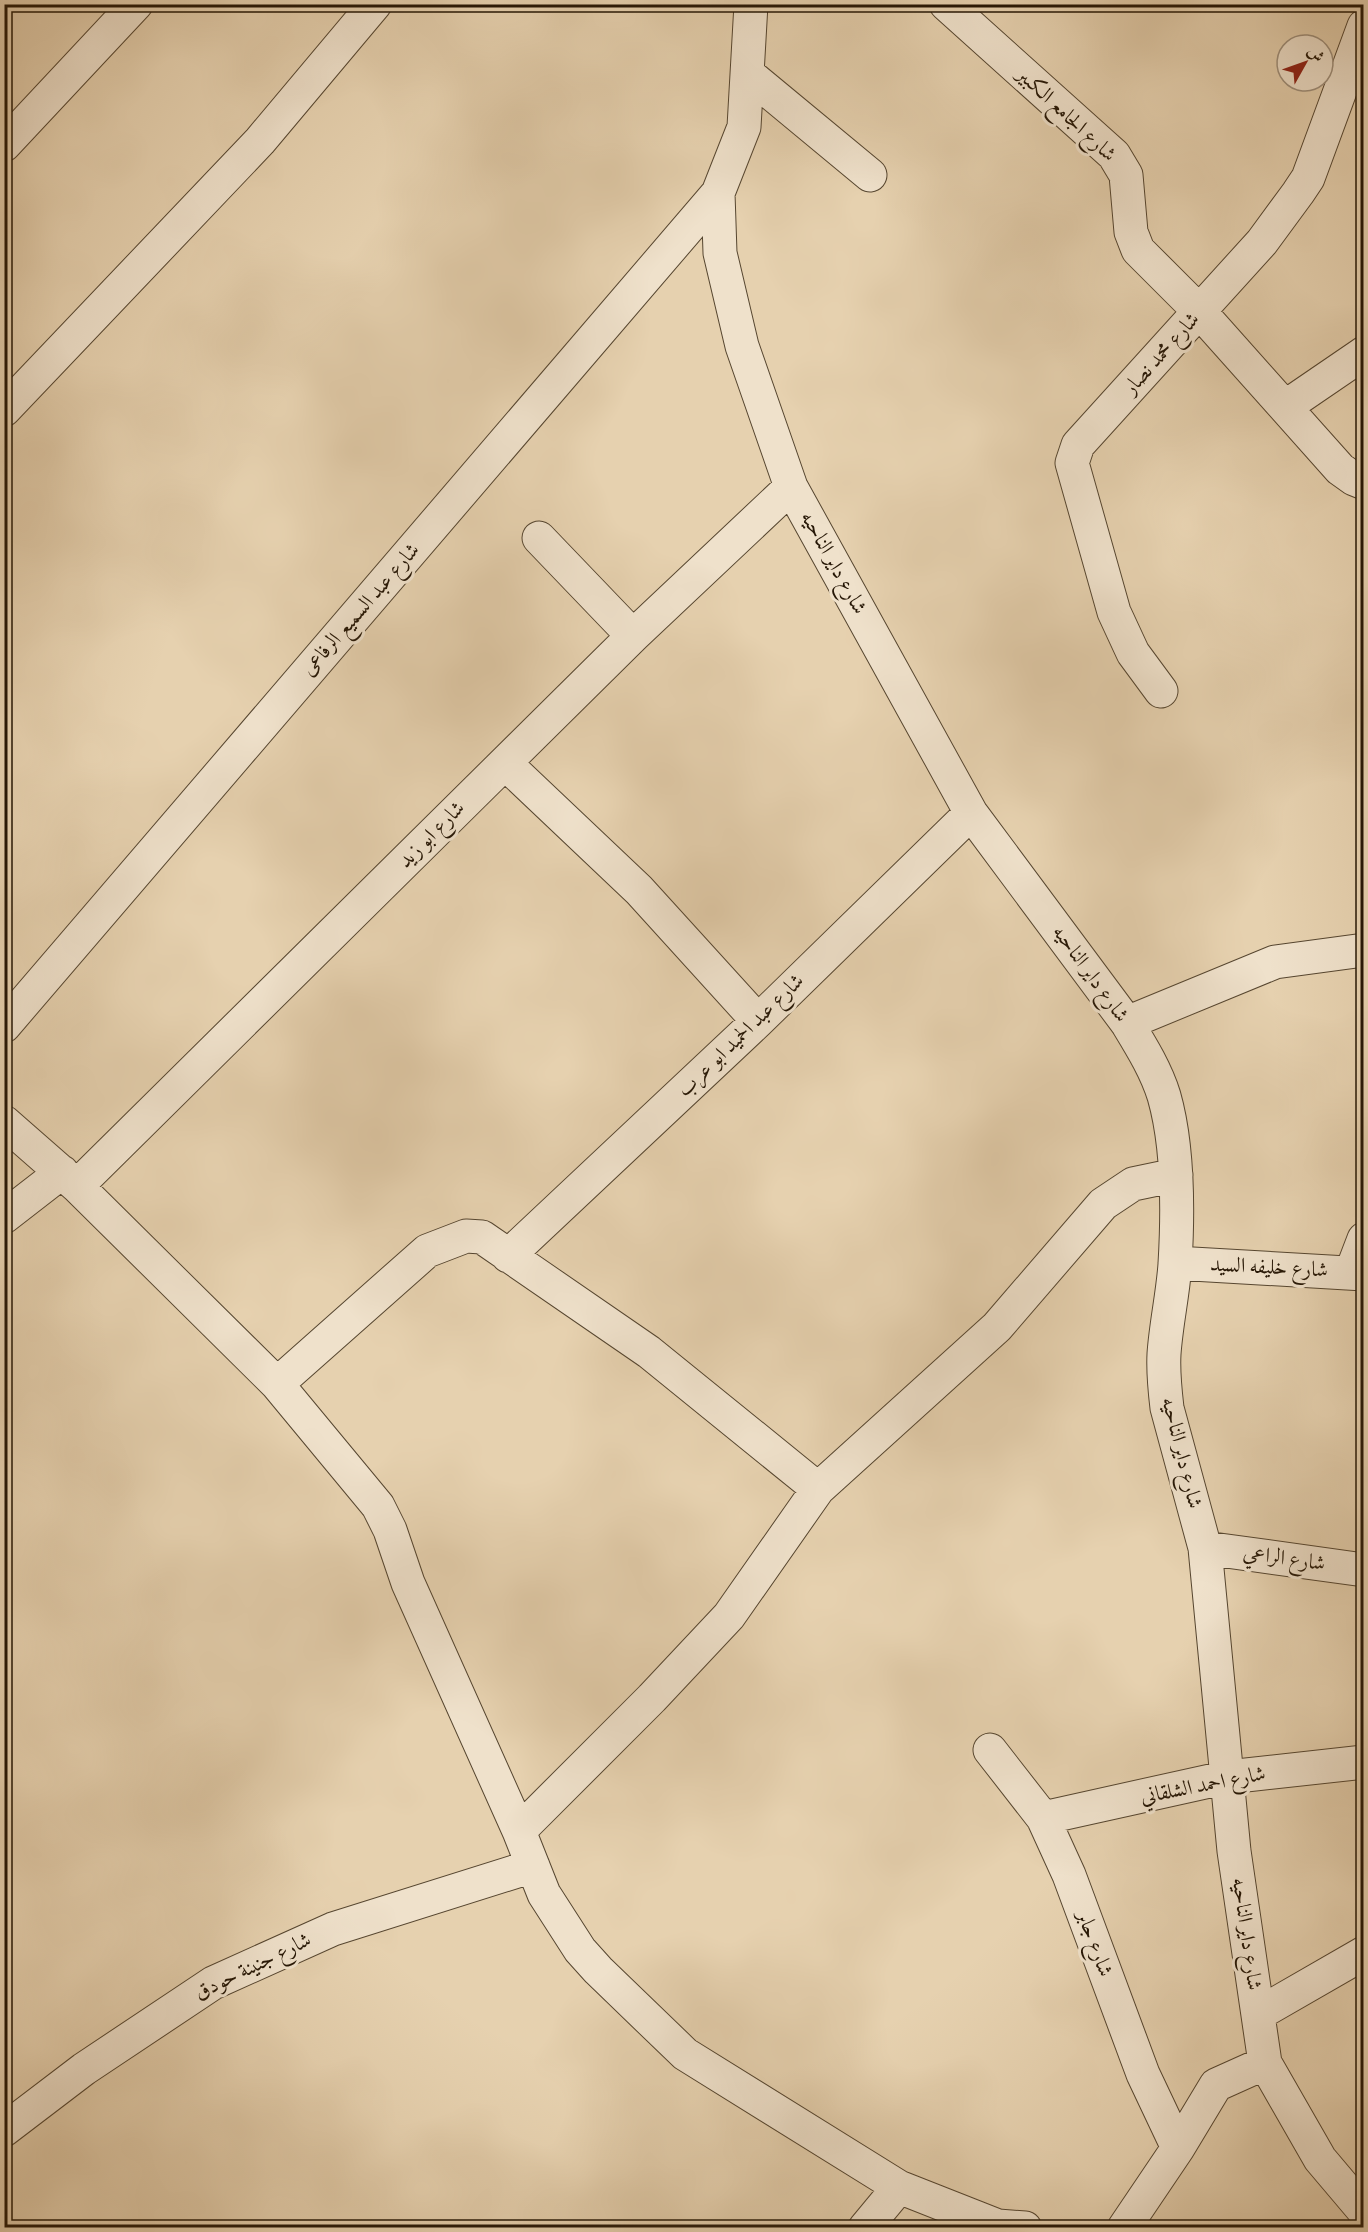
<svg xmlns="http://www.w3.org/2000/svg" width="1368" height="2232" font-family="Vollkorn,Amiri,serif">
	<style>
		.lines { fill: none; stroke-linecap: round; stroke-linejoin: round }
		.minor-casing { stroke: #564630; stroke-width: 35 }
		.minor { stroke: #efe1cb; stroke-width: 33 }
		.labels { text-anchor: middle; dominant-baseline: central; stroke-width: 6; stroke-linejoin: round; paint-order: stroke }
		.street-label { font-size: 21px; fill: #261706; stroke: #efe1cb }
	</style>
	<rect width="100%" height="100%" fill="#e6d1af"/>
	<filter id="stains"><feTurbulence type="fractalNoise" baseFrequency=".00333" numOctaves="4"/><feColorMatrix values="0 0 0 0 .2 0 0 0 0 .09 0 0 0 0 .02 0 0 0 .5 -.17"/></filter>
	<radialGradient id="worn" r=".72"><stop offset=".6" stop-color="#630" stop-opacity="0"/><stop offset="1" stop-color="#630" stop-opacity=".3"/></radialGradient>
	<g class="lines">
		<defs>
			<path id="minor" d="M751 4 744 127 718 193 720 253 742 346 791 487 971 813 1127 1023C1141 1046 1156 1070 1164 1096 1178 1145 1178 1213 1175 1264 1173 1294 1166 1324 1164 1354 1163 1372 1165 1391 1167 1408L1205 1548 1234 1851 1265 2063 1320 2159 1364 2211
				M946 4 1114 155 1126 175 1131 232 1138 250 1200 312 1340 469 1354 479 1364 483
				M748 74 870 175
				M4 145 136 4
				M1285 407 1364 353
				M4 410 260 141 375 4
				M539 538 633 636
				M1161 691 1133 653 1114 612 1072 463 1078 445 1262 242 1298 193 1308 178 1364 26
				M505 763 639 890 758 1021
				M1127 1023 1275 962 1364 950
				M4 1026 718 193
				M4 1122 77 1186 277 1384 378 1506 390 1530 408 1583 519 1831 544 1894 580 1950 598 1970 685 2054 899 2187 998 2226 1025 2228
				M77 1186 633 636 791 487
				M4 1217 62 1172
				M508 1256 758 1021 971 813
				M1175 1263 1364 1274
				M1351 1273 1364 1239
				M277 1384 427 1251 466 1236 482 1237 649 1352 818 1489
				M1205 1548 1364 1570
				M990 1750 1043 1818 1069 1875 1143 2074 1178 2148
				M1043 1818 1228 1777 1364 1762
				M519 1831 652 1698 729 1616 818 1489 997 1327 1103 1204 1133 1184 1176 1175
				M1258 2014 1364 1953
				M4 2130 84 2069 213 1983 333 1929 533 1866
				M865 2228 899 2187
				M1124 2228 1178 2148 1216 2085 1265 2063"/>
		</defs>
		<use href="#minor" class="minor-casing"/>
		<use href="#minor" class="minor"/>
	</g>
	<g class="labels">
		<g class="street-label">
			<text transform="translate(1066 115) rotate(43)">شارع الجامع الكبير</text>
			<text transform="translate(1162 354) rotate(-48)">شارع محمد نصار</text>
			<text transform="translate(833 563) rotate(61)">شارع داير الناحيه</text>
			<text transform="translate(361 610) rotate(-49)">شارع عبد السميع الرفاعى</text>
			<text transform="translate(432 835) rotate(-45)">شارع ابو زيد</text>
			<text transform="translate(1090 974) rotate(54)">شارع داير الناحيه</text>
			<text transform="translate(741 1036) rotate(-44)">شارع عبد الحميد ابو عرب</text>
			<text transform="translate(1269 1268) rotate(3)">شارع خليفه السيد</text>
			<text transform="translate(1181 1453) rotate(76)">شارع داير الناحيه</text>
			<text transform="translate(1284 1559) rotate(8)">شارع الراعي</text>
			<text transform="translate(1203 1786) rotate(-11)">شارع احمد الشلقاني</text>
			<text transform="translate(1246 1934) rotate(82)">شارع داير الناحيه</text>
			<text transform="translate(1094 1944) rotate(70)">شارع جابر</text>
			<text transform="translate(253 1967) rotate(-26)">شارع جنينة حودق</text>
		</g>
	</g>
	<rect width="1368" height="2232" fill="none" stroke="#e6d1af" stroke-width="24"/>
	<rect x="6" y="6" width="1356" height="2220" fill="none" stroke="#261706" stroke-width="3"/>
	<rect x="12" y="12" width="1344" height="2208" fill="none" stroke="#261706" stroke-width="1.5"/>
	<g transform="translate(1305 63) rotate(50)"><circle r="28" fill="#efe1cb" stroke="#9f907c" stroke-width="1.5"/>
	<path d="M0-4.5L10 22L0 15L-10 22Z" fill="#8f2418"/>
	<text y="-9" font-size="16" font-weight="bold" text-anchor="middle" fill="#261706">ش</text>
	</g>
	<rect width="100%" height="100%" filter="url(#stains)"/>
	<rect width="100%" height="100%" fill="url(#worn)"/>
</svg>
